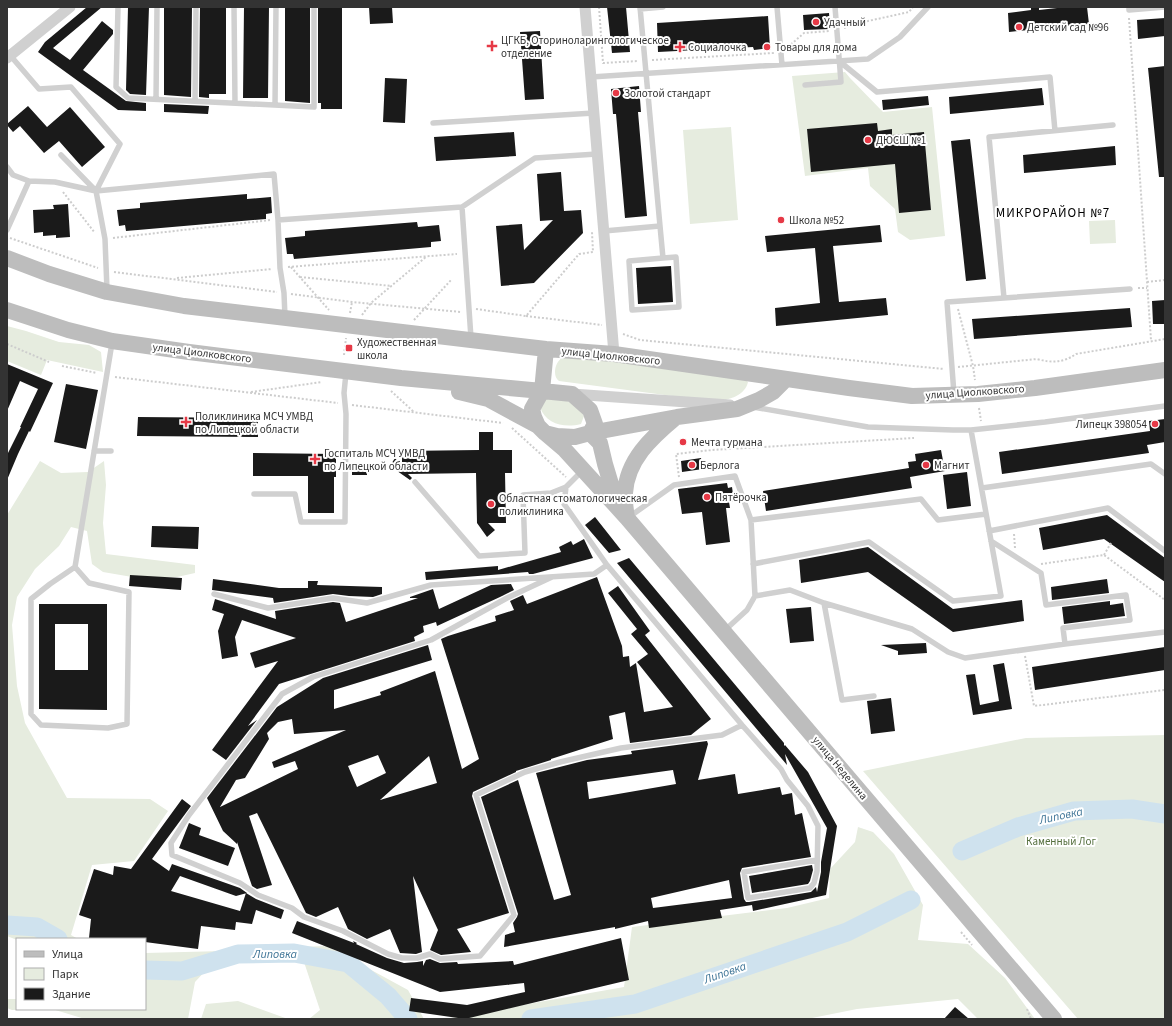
<svg xmlns="http://www.w3.org/2000/svg" width="1172" height="1026" font-family="'Source Sans 3',sans-serif">
	<style>
		.green { fill: #e6ecdf }
		.lines { fill: none; stroke-linecap: round; stroke-linejoin: round }
		.river { stroke: #cfe2ee; stroke-width: 19 }
		.building { fill: #1a1a1a; fill-rule: evenodd }
		.path { stroke: #cdcdcd; stroke-width: 2; stroke-dasharray: 2 2; stroke-linecap: butt }
		.lane { stroke: #d0d0d0; stroke-width: 5.5 }
		.street { stroke: #d0d0d0; stroke-width: 11 }
		.secondary { stroke: #bdbdbd; stroke-width: 16 }
		.poi-dot { fill: #e63946; stroke: #fff; stroke-width: 1.5 }
		.labels { text-anchor: middle; dominant-baseline: central; stroke-width: 4; stroke-linejoin: round; paint-order: stroke }
		.poi-label { font-size: 11px; fill: #333; stroke: #fff; text-anchor: start }
		.street-label { font-size: 11px; fill: #333; stroke: #fff }
		.park-label { font-size: 11px; fill: #56703f; stroke: #fff }
		.water-label { font-size: 12px; font-style: italic; fill: #3f7597; stroke: #fff }
		.quarter-label { font-size: 13px; letter-spacing: 1px; fill: #000; stroke: #fff }
	</style>
	<rect width="100%" height="100%" fill="#fff"/>
	<path class="green" d="M845 72 850 78 883 112 932 107 945 236 910 240 898 232 895 209 870 186 868 168 805 176 792 76Z
		M731 127 738 220 690 224 683 130Z
		M1115 220 1116 243 1090 244 1089 221Z
		M7 326 26 331 59 342 89 345 101 352 103 372 47 360 41 375 7 361Z
		M572 355 745 379 748 382C745 396 729 399 718 402L559 381C552 376 555 362 562 358 564 356 569 356 572 355Z
		M547 397 576 403 584 416 581 424C565 428 546 425 540 407Z
		M40 461 61 473 88 472 104 461 106 485 103 523 106 554 195 565V573L177 577 138 578 103 572 92 564 87 531 71 527 59 546 35 569 17 597 12 625 17 686 25 723 67 798 150 799 168 811 134 861 92 865 71 935 78 939H17V940L7 936V515Z
		M1165 735V1019H1078L863 771 1026 738Z
		M858 827 873 832 894 854 923 905 918 940 968 944 1005 978 1035 1019H978L958 999 857 1009 807 1019H444L624 987 632 927 787 908 829 898 830 869 855 842Z
		M327 946 408 990 424 1019H309L320 1010 299 947Z
		M224 951 195 982 188 1019H85L52 1009 12 1010 7 1008V999H17V1009H145V953Z
		M238 1001 288 1019H201L206 1004Z"/>
	<g class="lines">
		<path class="river" d="M962 851 1018 827 1074 811 1132 809 1165 814
			M7 925 37 927 58 939
			M145 970 182 971 238 954 294 953 348 963 388 996 408 1019
			M531 1019 635 1004 847 932 911 900"/>
	</g>
	<path class="building" d="M87 7H102L53 48 70 60 102 21 113 30V34L83 70 126 101 146 103V111L118 110 38 52 45 42Z
		M128 7H149L146 95 130 94 126 90Z
		M164 7H192L191 97 164 95Z
		M200 7H226V94H209V98L199 97Z
		M244 7H269L268 98H243Z
		M285 7H310V103L285 101Z
		M318 7H342V109H321V103H318Z
		M369 7H392L393 23 370 24Z
		M607 7H626L630 52 612 53Z
		M1031 7H1039V10L1066 7H1087L1089 24 1009 32 1008 13 1031 10Z
		M829 13 830 29 804 30 803 15Z
		M768 16 770 48 754 50 753 47 658 52 657 23Z
		M1165 18V36L1138 39 1137 20Z
		M540 31 544 99 525 100 520 32Z
		M1165 66V177H1159L1148 68Z
		M385 78 407 79 405 123 383 122Z
		M639 86 641 112H638L647 216 625 218 616 114H613L611 89Z
		M1042 88 1044 105 950 114 949 97Z
		M928 96 929 105 883 110 882 100Z
		M164 104 209 106 208 114 164 112Z
		M28 106 47 127 70 107 105 147 82 167 59 141 44 153 20 126 13 132 7 125V124Z
		M877 123 878 131 892 129V135L924 132 931 210 899 213 895 164 811 172 807 129Z
		M514 132 516 156 436 161 434 137Z
		M970 139 986 279 966 281 951 141Z
		M1115 146 1116 165 1024 173 1023 155Z
		M561 172 564 211 581 210 583 233 534 283 501 286 496 226 522 224 524 250 553 220 540 221 537 174Z
		M247 194V199L271 197 272 213 266 214V219L126 231 125 225 119 226 117 210 140 208V203Z
		M68 204 70 237 56 238V235L43 236V232L34 233 33 210 54 209 53 205Z
		M417 222 418 227 439 225 441 241 431 242V247L294 259 293 254H287L285 238 305 236V231Z
		M880 225 882 242 833 246 839 302 886 298 888 315 776 326 775 308 820 303 815 248 767 252 765 236Z
		M671 266 673 302 638 304 636 268Z
		M1165 300V324H1153L1152 301Z
		M1130 308 1132 327 974 339 972 319Z
		M7 364 53 383 30 432 29 431 18 454 7 480V455L21 427H20L38 389 20 381 7 411Z
		M66 384 98 390 86 449 54 442Z
		M138 417 258 418V437L137 436Z
		M1165 419V442L1147 445 1149 453 1002 474 999 452 1150 431 1149 421Z
		M479 432H493V450H512V473H505L506 523H488L495 530 487 537 477 523 476 473 408 474 412 478 410 480 390 466 395 458 402 466V451L479 450Z
		M941 450 945 471 910 477 912 488 766 511 763 491 909 468 908 462 916 461 915 454Z
		M253 453 336 454V477H334V513H308V476H253Z
		M701 458 703 469 682 472 681 461Z
		M352 466H367V475H352Z
		M967 472 971 506 947 509 943 475Z
		M727 483 728 488 732 487 734 501 729 502 730 508H726L730 542 706 545 702 512 682 514 678 489Z
		M1107 515 1165 558V582L1104 539 1043 550 1039 528Z
		M595 517 610 536 621 550 609 553 585 525Z
		M152 526 199 527 198 549 151 547Z
		M584 539 593 558 533 574H529L528 572 426 580 425 572 498 566V570L561 552 559 547 571 541 573 545Z
		M868 547 953 609 1022 600 1024 621 953 632 868 572 801 583 799 560Z
		M629 558 784 743V746L785 745 808 772 837 826 826 895 753 911 752 905 720 910 722 918 649 928 648 921 615 929V927L504 947 505 935 515 932 513 923 517 917 518 914 481 797 518 780 554 900 571 895 536 773 587 760 632 754 631 751 707 741 708 744 698 780 735 774 738 794 780 787 782 795 792 793 795 815 802 813 811 857 742 868 740 873 744 899 746 902H749L811 892 816 887 817 892 821 872V862L827 828 785 754 787 765 617 563ZM673 770 676 784 589 799 587 782ZM729 880 732 898 653 908 651 898Z
		M130 575 182 578 181 590 129 586Z
		M597 577 622 646 623 657 629 656 630 667 636 663 644 712 673 707 637 662 648 654 631 634 637 629 608 593 618 586 650 631 645 635 711 719 691 735 630 743 625 712 609 716 613 739 551 759V760L516 771V772L473 792 472 796 509 913 457 929 471 952 441 955 430 950 438 930 413 876 422 952 416 954 400 953 390 929 367 939 348 929 338 907 316 917 306 913 257 813 249 816 272 885 257 889 252 886 237 842V844L223 831 207 798 277 707 323 678 428 645 432 660 334 690V709L381 695 380 692 435 671 462 769 479 759 441 639 448 636 496 621 495 616 514 610 510 601 523 595 527 604ZM292 719 294 734 346 730 272 762 274 768 295 761 298 769 220 807 236 780 245 778 269 739 267 733 278 722ZM378 755 386 773 357 787 348 766ZM429 756 437 783 380 800Z
		M213 579 279 588H308V581H318L317 585 382 587V594L373 597 349 596 333 594 274 603 273 598 212 590Z
		M1107 579 1109 593 1052 600 1051 587Z
		M511 584 514 590 500 597 437 626 436 622 423 626 424 632 414 637 415 641 279 684 248 726 257 720 226 760 212 750 278 661 255 668 250 653 296 638 242 620 235 637 238 656 222 659 218 631 224 614 212 610 215 599 276 619 275 611 333 602 340 603 346 622 418 598H410V597L433 589 439 609 491 585Z
		M1110 601V605L1123 603 1125 616 1064 624 1062 607Z
		M39 604H107V710L39 709ZM55 624H88V670H55Z
		M811 607 814 641 790 643 786 609Z
		M926 643 927 653 898 655V651L881 645Z
		M1165 647V670L1035 690 1032 667Z
		M1004 663 1012 709 973 715 966 675 975 674 980 705 999 701 993 665Z
		M891 698 895 731 871 734 867 701Z
		M182 799 191 806 152 859 169 871 172 864 240 888 247 893 236 896 180 876 171 891 240 911 246 893 256 899 284 910 281 919 256 910 252 924 236 922 235 930 201 926 198 949 145 942V939H98L89 938 91 919 79 915 94 869 113 875 114 866 131 869Z
		M189 823 201 828 199 835 235 848 228 866 179 848Z
		M812 865 813 870 810 881 808 884 752 893 749 876Z
		M297 921 354 943 353 941 357 943 356 944 387 958 404 963 417 962 423 961V966L426 960 430 959 440 963 457 962 458 964 513 961 514 965 621 938 629 980 465 1019 409 1011 411 998 467 1005 525 992 524 983 440 992 292 933Z
		M955 1007 969 1019H944Z"/>
	<g class="lines">
		<path class="path" d="M599 7 603 63 638 61
			M1129 18 1151 340
			M844 28 859 23 909 12 913 7
			M788 47 804 33 830 31
			M652 60 774 53
			M63 192 95 233
			M10 238 98 268
			M113 238 271 220
			M288 267 457 254
			M291 267 329 310
			M114 272 277 292
			M300 277 392 286
			M177 278 272 269
			M1147 282 1165 280
			M1138 288H1147
			M291 294 352 302 461 312
			M476 309 526 316 579 254 593 252 592 232
			M958 309 973 366 975 380
			M350 313 352 302
			M362 315 371 303 427 256
			M526 316 602 325
			M414 320 452 279
			M623 334 640 340 944 369
			M7 344 49 362
			M344 355 346 338
			M62 366 97 373
			M958 367 1037 359C1052 363 1063 363 1076 354L1165 339
			M115 377 338 403
			M391 391 414 412
			M251 392 322 382
			M352 405 503 423
			M979 408 981 421
			M512 428 566 477
			M679 477 676 454 712 450 914 438
			M1014 534 1015 548
			M1104 555 1111 543
			M1041 564 1104 555 1165 600
			M1025 656 1034 706 1165 690
			M961 932 972 945
			M1027 1009 1031 1019"/>
		<path class="lane" d="M118 7 116 87 128 98 314 107V7
			M234 7 235 103
			M777 7 782 65
			M1129 7V10L1165 7
			M640 9 663 7
			M9 54 39 89 71 87 120 144 96 191
			M839 61 877 92 1050 77 1055 131
			M591 77 868 59 900 37 928 7
			M805 85 841 82 835 7
			M156 99 157 7
			M195 101 196 7
			M275 105 276 7
			M433 123 594 113
			M61 155 96 191 105 239 107 290
			M7 167 13 175 29 181 55 182 96 191 274 174 278 220 462 207
			M278 220 280 268 284 293 285 317
			M660 226 663 258 676 257 679 307 632 310 629 261 663 258
			M7 230 29 181
			M604 231 660 226 640 7
			M1004 298 989 137 1113 125
			M471 338 462 207 535 158 597 154
			M954 394 947 302 1130 289
			M753 407 868 427 953 430H971L1045 422 1165 406
			M94 451H111
			M415 482 479 556 525 553 523 495 551 493 566 487 582 471
			M566 487 564 504 607 565 742 725 781 769 787 780 808 806 818 826 817 871 814 883 810 888 748 898 744 872 817 860
			M982 488 1151 464 1165 474
			M254 494H295L301 522H345L346 414 344 393 346 373
			M629 517 674 485 735 476 751 520 755 596
			M751 520 921 499 938 520 986 514
			M989 531 1108 508 1165 551
			M991 541 1041 573 1046 605 1126 595 1130 620 1063 628 1065 644
			M753 564 869 542 953 601 1001 596 971 430
			M75 567 50 584 31 599V714L41 725 108 728 127 724 129 592 89 583 75 567 112 343
			M552 577 507 598 431 640 313 677 282 694 189 815 171 843 172 855 240 883 258 895 292 908 304 917 343 931 388 954 402 958H417L430 954 440 959 480 956 514 915 476 795 525 772 560 762 621 748 722 735 742 725
			M214 594 268 608 333 598 367 603 431 585 594 574 607 565
			M824 603 842 700 874 696
			M724 631 747 610 755 596 790 590 824 603 912 629 948 652 965 658 1065 644 1165 632"/>
		<path class="street" d="M585 7 614 354
			M7 58 70 7
			M572 394 730 405"/>
		<path class="secondary" d="M7 258 49 274 107 292 184 306 546 349 614 354 849 388 912 396 978 394 1035 388 1165 370
			M7 310 68 330 112 341 189 352 401 378 542 391 546 349
			M459 392 488 399 538 426
			M545 433 565 450 627 518 1054 1019
			M590 433 595 424 590 410 572 394 542 391 532 409 534 417 538 426 545 433 557 436 575 437 590 433 677 417 737 409 759 400 773 392 786 379
			M590 433 600 443 605 464 611 484 620 504
			M627 518C626 510 624 501 625 493 627 460 651 438 675 418"/>
	</g>
	<g class="poi-dot">
		<circle cx="816" cy="22" r="4"/>
		<circle cx="1019" cy="27" r="4"/>
		<path d="M490 40h4v4h4v4h-4v4h-4v-4h-4v-4h4z"/>
		<path d="M678 41h4v4h4v4h-4v4h-4v-4h-4v-4h4z"/>
		<circle cx="767" cy="47" r="4"/>
		<circle cx="616" cy="93" r="4"/>
		<circle cx="868" cy="140" r="4"/>
		<circle cx="781" cy="220" r="4"/>
		<rect x="345" y="344" width="8" height="8" rx="2"/>
		<path d="M184 416h4v4h4v4h-4v4h-4v-4h-4v-4h4z"/>
		<circle cx="1155" cy="424" r="4"/>
		<circle cx="683" cy="442" r="4"/>
		<path d="M313 453h4v4h4v4h-4v4h-4v-4h-4v-4h4z"/>
		<circle cx="692" cy="465" r="4"/>
		<circle cx="926" cy="465" r="4"/>
		<circle cx="707" cy="497" r="4"/>
		<circle cx="491" cy="504" r="4"/>
	</g>
	<g class="labels">
		<g class="poi-label">
			<text x="824" y="22">Удачный</text>
			<text x="1027" y="27">Детский сад №96</text>
			<text x="501" y="40">ЦГКБ, Оториноларингологическое<tspan x="501" dy="13">отделение</tspan></text>
			<text x="688" y="47">Социалочка</text>
			<text x="775" y="47">Товары для дома</text>
			<text x="624" y="93">Золотой стандарт</text>
			<text x="876" y="140">ДЮСШ №1</text>
			<text x="789" y="220">Школа №52</text>
			<text x="357" y="342">Художественная<tspan x="357" dy="13">школа</tspan></text>
			<text x="195" y="416">Поликлиника МСЧ УМВД<tspan x="195" dy="13">по Липецкой области</tspan></text>
			<text x="1147" y="424" text-anchor="end">Липецк 398054</text>
			<text x="691" y="442">Мечта гурмана</text>
			<text x="324" y="453">Госпиталь МСЧ УМВД<tspan x="324" dy="13">по Липецкой области</tspan></text>
			<text x="700" y="465">Берлога</text>
			<text x="934" y="465">Магнит</text>
			<text x="715" y="497">Пятёрочка</text>
			<text x="499" y="498">Областная стоматологическая<tspan x="499" dy="13">поликлиника</tspan></text>
		</g>
		<g class="street-label">
			<text transform="translate(202 353) rotate(7)">улица Циолковского</text>
			<text transform="translate(611 356) rotate(6)">улица Циолковского</text>
			<text transform="translate(975 392) rotate(-4)">улица Циолковского</text>
			<text transform="translate(840 768) rotate(50)">улица Неделина</text>
		</g>
		<g class="park-label">
			<text x="1061" y="841">Каменный Лог</text>
		</g>
		<g class="water-label">
			<text transform="translate(1061 816) rotate(-12)">Липовка</text>
			<text x="275" y="954">Липовка</text>
			<text transform="translate(725 973) rotate(-19)">Липовка</text>
		</g>
		<g class="quarter-label">
			<text x="1053" y="213">МИКРОРАЙОН №7</text>
		</g>
	</g>
	<rect width="1172" height="1026" fill="none" stroke="#333333" stroke-width="16"/>
	<rect x="16" y="938" width="130" height="72" fill="#ffffff" stroke="#adadad"/>
	<rect x="24" y="951" width="20" height="6" fill="#bdbdbd" stroke="#adadad"/>
	<text x="52" y="958" font-size="12" fill="#333333">Улица</text>
	<rect x="24" y="968" width="20" height="12" fill="#e6ecdf" stroke="#adadad"/>
	<text x="52" y="978" font-size="12" fill="#333333">Парк</text>
	<rect x="24" y="988" width="20" height="12" fill="#1a1a1a" stroke="#adadad"/>
	<text x="52" y="998" font-size="12" fill="#333333">Здание</text>
</svg>
